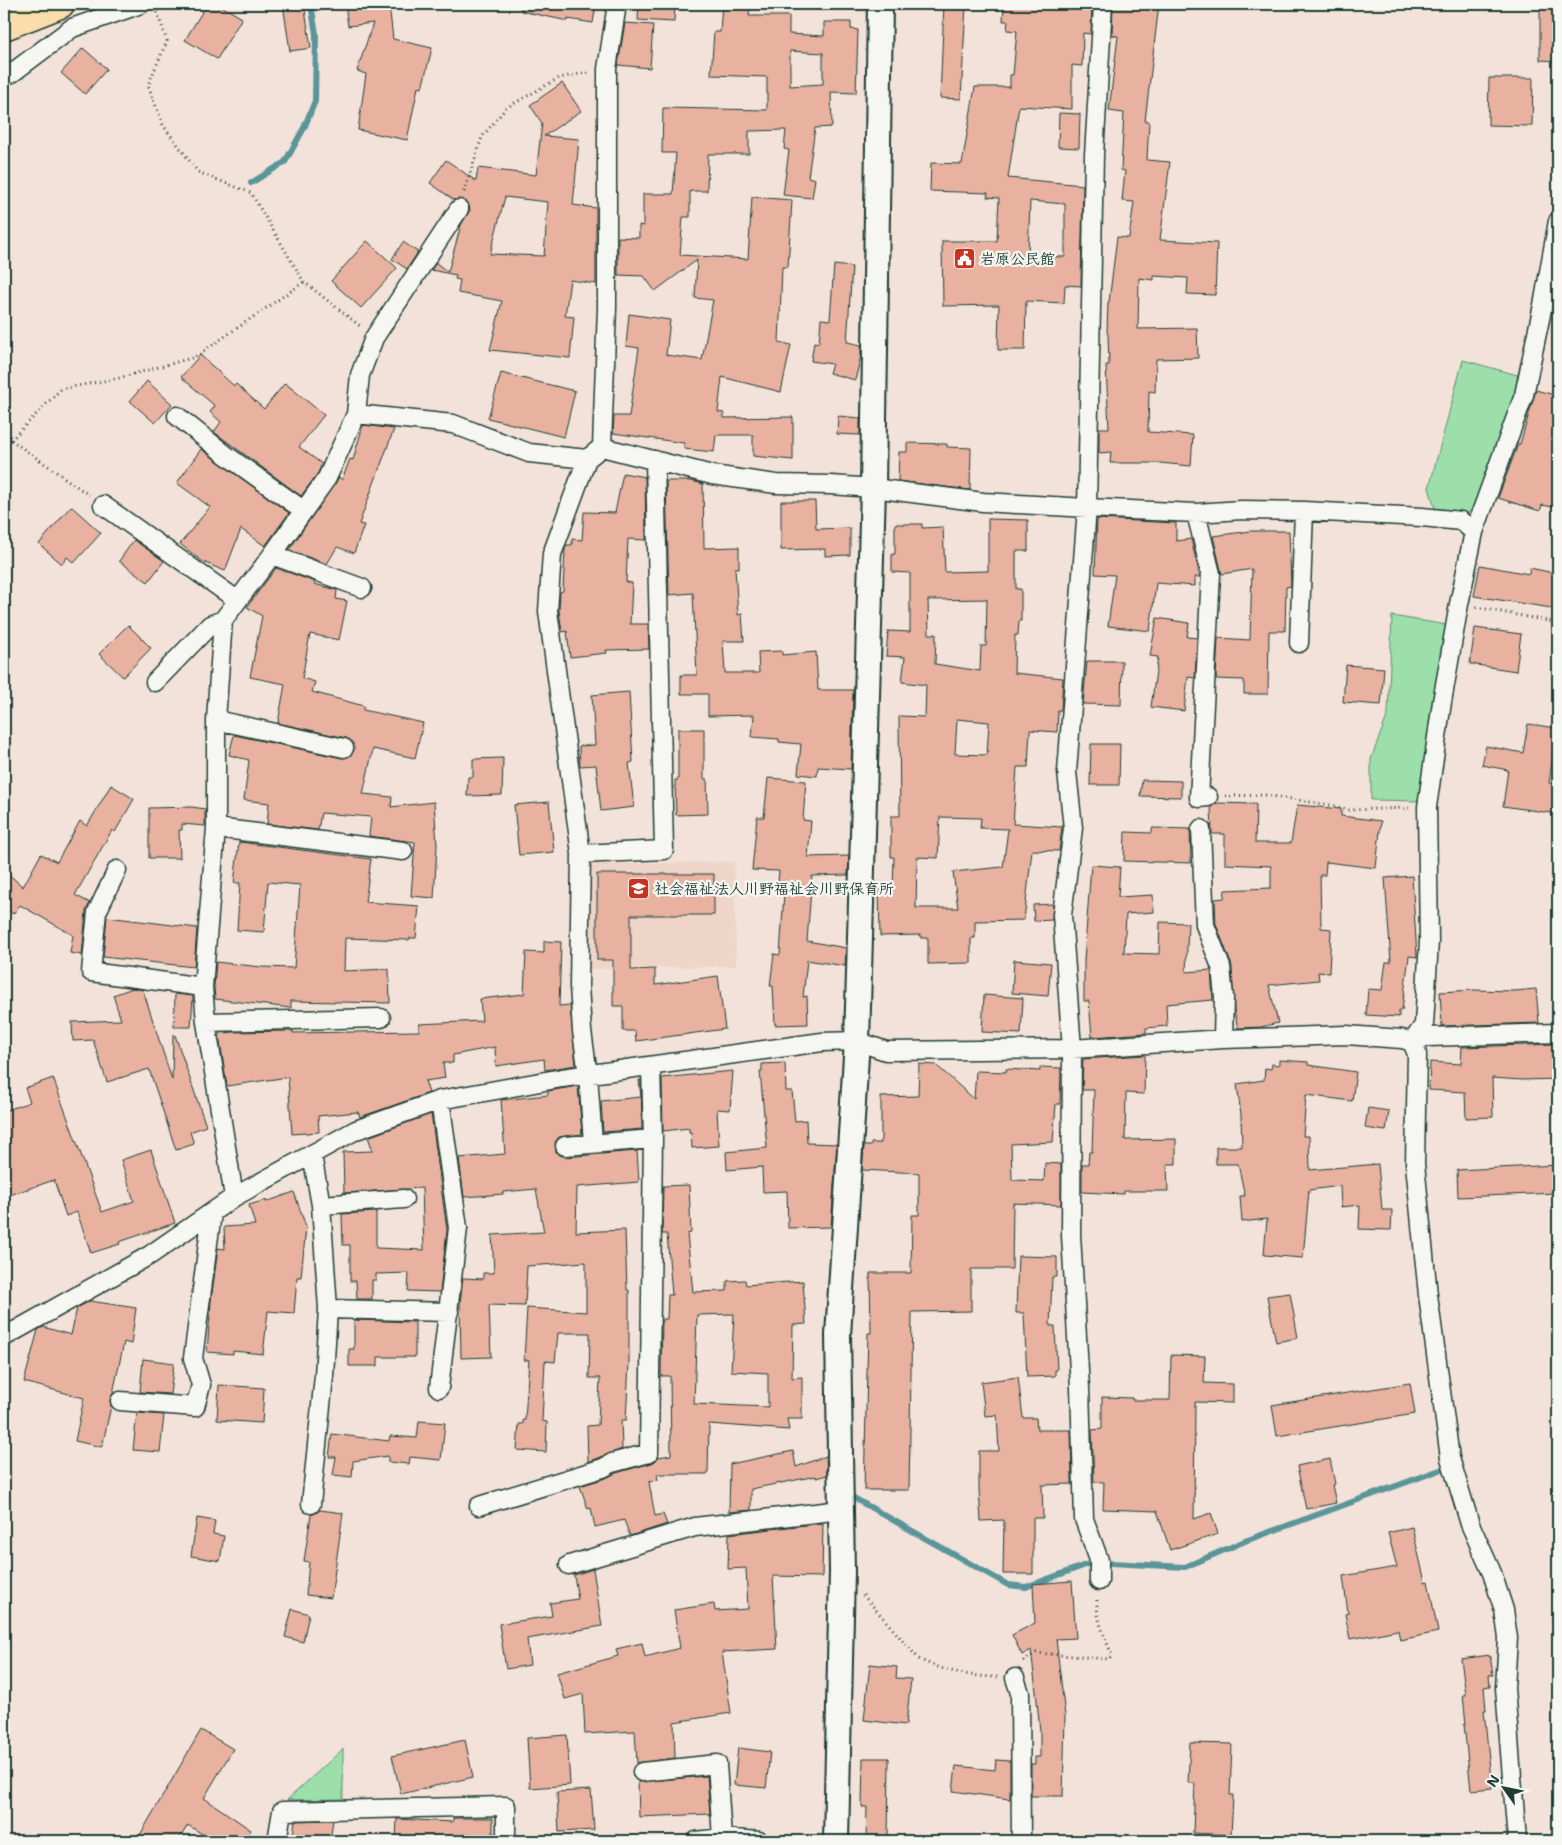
<svg xmlns="http://www.w3.org/2000/svg" width="1562" height="1845" font-family="'Shantell Sans','Klee One',sans-serif">
	<style>
		.built { fill: #efd4c8 }
		.green { fill: #9cdfab; stroke: #5e8e70 }
		.lines { fill: none; stroke-linecap: round; stroke-linejoin: round }
		.stream { stroke: #5a959a; stroke-width: 6 }
		.building { fill: #e9b2a0; stroke: #1f3d34; fill-rule: evenodd }
		.street-casing { stroke: #1f3d34; stroke-width: 21 }
		.secondary-casing { stroke: #1f3d34; stroke-width: 28 }
		.highway-casing { stroke: #1f3d34; stroke-width: 31 }
		.path { stroke: #1f3d34; stroke-width: 3; stroke-dasharray: 1 4; stroke-linecap: butt }
		.street { stroke: #f6f6f2; stroke-width: 18 }
		.secondary { stroke: #f6f6f2; stroke-width: 24 }
		.highway { stroke: #f9deab; stroke-width: 28 }
		.labels { text-anchor: middle; dominant-baseline: central; stroke-width: 4.5; stroke-linejoin: round; paint-order: stroke }
		.poi-label { font-size: 15px; font-weight: bold; fill: #1f3d34; stroke: #f6f6f2; text-anchor: start }
	</style>
	<rect width="100%" height="100%" fill="#f2e2d9"/>
	<filter id="ink" filterUnits="userSpaceOnUse"><feTurbulence type="fractalNoise" baseFrequency=".02" numOctaves="2"/><feDisplacementMap in="SourceGraphic" scale="10" xChannelSelector="R" yChannelSelector="G"/><feConvolveMatrix kernelMatrix="1 2 1 2 8 2 1 2 1" color-interpolation-filters="sRGB"/></filter>
	<g filter="url(#ink)">
		<path class="built" d="M734 862 736 966 588 969 587 864Z"/>
		<path class="green" d="M1463 360 1521 376 1480 502 1468 513 1435 508 1429 488Z
			M1392 616 1447 625 1421 801 1371 800V759L1388 714Z
			M343 1749V1799L287 1800Z"/>
		<g class="lines">
			<path class="stream" d="M251 183 285 162 304 128 315 101 316 34 311 4
				M854 1498 1008 1585 1026 1587 1091 1563
				M1111 1563 1185 1567 1245 1541 1440 1470"/>
		</g>
		<path class="building" d="M207 4H218L242 18 217 59 185 40Z
			M283 4H304L311 48 290 51Z
			M345 4H389L393 39 432 48 422 88 418 87 407 140 358 130 366 74 357 71 373 23 348 26Z
			M522 4H596L593 23 568 19V21L521 11Z
			M639 4H675L674 22 638 20Z
			M722 4H750L749 16H789V34L824 36V22H851V29L858 30 856 93 831 92 832 127 815 128 808 177 815 179 812 198 783 195 789 150 784 149 786 130 749 131V154H708L707 191H690V217H683L680 255 748 259 752 197 792 200 788 267H782L779 342 791 345 781 392 722 377 718 412 724 413V418L793 417V460L753 456V435H716L714 452 684 449V443L613 433 614 416H629L639 348 626 346 629 314 670 320 666 355 702 360 713 300 695 298 697 260 655 291 644 276 618 275V237L639 238V225L643 226V194H673L676 153H662L663 108 767 110V77L711 75 714 32H720ZM790 51 823 53V84L790 86Z
			M944 4H966L961 99 940 98Z
			M1004 4H1092L1091 34 1083 33 1082 66 1072 65V109L1019 106 1008 178 1083 185 1081 286 1065 285 1064 303 1026 301 1025 350H998L999 305 943 306 942 241H997L999 198 987 197 988 193 930 191 931 163 962 164 975 87H1010V75H1013L1017 31 1007 30 1008 21H1003ZM1030 201 1065 204V257L1028 256Z
			M1113 4H1159L1145 121H1149L1147 160 1170 162 1160 240 1217 243 1215 295 1187 294 1188 278 1154 276V280L1139 278 1138 329 1197 328 1198 358 1156 359 1155 392 1149 391 1148 432 1193 435 1191 466 1160 463H1110L1111 452 1099 453V428H1109L1106 365H1109L1108 334 1107 333 1108 302H1109L1117 237 1129 238 1134 202 1122 201 1125 171 1121 170 1124 113 1109 111 1118 36 1112 35Z
			M1540 4H1558V61L1540 60Z
			M625 23 653 25 650 68 618 65Z
			M83 48 107 69 85 94 61 73Z
			M1489 78H1533L1532 126 1488 125Z
			M562 83 581 111 544 136 579 139 573 205 596 208V284L570 280 565 316 574 317 570 358 490 350 502 301 458 293 460 280 455 279 456 275 431 270 436 263 448 272 461 225 470 210 469 205 464 200H454L430 183 446 160 476 181 478 168 536 175 542 123 530 105ZM505 197 548 202 544 256 490 254Z
			M1059 113 1080 114 1079 148 1058 147Z
			M367 241 397 268 361 308 331 281Z
			M403 242 418 252 407 269 392 259Z
			M834 265 852 267 847 342 861 345V356L855 380 829 373 832 364 811 361 814 342 819 343 821 319 830 320Z
			M200 355 234 386 236 384 264 409 285 383 324 415 299 447 322 464 318 473 301 496 214 432 221 422 210 412 215 406 181 377Z
			M501 373 575 391 564 437 488 418Z
			M147 381 172 404 155 423 130 401Z
			M1536 390 1558 396V508L1542 505 1540 511 1498 498 1518 444H1520Z
			M838 416 860 418V435L837 434Z
			M363 425 394 429 359 524 364 525 354 553 337 547 327 564 289 550 339 477 342 480 350 459 353 460Z
			M907 443 947 444V447L971 448 970 490 898 481 899 452H907Z
			M201 449 289 513 265 546 241 529 225 571 203 562 180 544 210 507 177 483Z
			M623 473 645 477 646 540 628 539 626 582 632 583 630 624H648L649 649 606 650 607 653 570 657 567 631 562 632 559 610 560 592 563 591 565 549 567 545H572V539L582 540 584 512 615 513Z
			M666 481H691L703 484 704 548 739 547V568H735L738 615 742 614 744 641H723L725 673H759L758 652 782 651V655L816 652 818 690H853L851 769 818 767 817 776 798 774 801 744 779 742V739L752 737 754 715 708 716V694H681V675H697L693 593 669 595Z
			M781 501H815L816 529 850 528V555L825 556V549L781 550Z
			M71 506 101 533 74 563 67 557 62 564 39 544Z
			M988 519 1028 520V551H1016V589H1021V621H1019L1018 635H1015L1014 673 1063 678 1061 710H1058L1057 732 1030 730 1028 767H1017L1013 824 1062 827 1059 851 1032 850 1024 920 975 921V938H971V963L928 964V938H921V935L880 936 879 889 893 890 894 857H891V816H900L899 716 925 717 926 685 902 682 905 657 886 656 888 631 910 632V573L892 572V554H895V524H922V528L943 527 945 572 988 571ZM987 599 986 646H981L980 671 935 664 936 634H929L928 600ZM957 719 989 722 987 755 955 754ZM940 817 981 818 980 828 1008 829 1003 867 953 872 958 908H916L917 857 938 858Z
			M1097 519 1176 523V541L1191 539 1200 577H1195V586L1156 583 1150 631 1108 626 1115 575 1095 574Z
			M1251 531H1289L1291 586 1286 587 1285 631H1269L1268 694H1244V680L1216 679 1218 638 1250 640 1252 569 1222 574 1213 536Z
			M134 540 164 561 148 582 119 561Z
			M1480 565 1529 574 1530 568 1558 574V609L1474 596Z
			M276 568 315 582 314 584 337 590 336 599 347 601 339 640 310 634 302 678 315 682 312 692 364 706 363 710 423 723 415 758 373 749 363 794 392 797 391 807 434 802 437 845 434 898 411 896 415 842 369 836 371 817 321 813 318 830 267 824 269 803 244 800 249 760 229 755 234 735 342 758 351 755 354 750 351 741 346 738 278 723 285 684 250 677 262 616 247 607Z
			M1157 618 1189 623 1187 637 1197 638 1195 678 1188 677 1184 711 1151 707 1158 657 1150 656Z
			M128 625 151 648 123 677 99 654Z
			M1475 628 1521 634 1516 671 1470 664Z
			M1087 661H1122L1121 705 1083 704Z
			M1346 665 1384 668 1381 705 1343 702Z
			M629 692 633 762 629 763 634 807 601 811 596 765 580 766 579 746 595 745 592 695Z
			M1528 724 1557 728 1549 783 1558 785V814L1503 806 1508 770 1482 765 1486 746 1523 753Z
			M678 729H704V779H707L708 814 676 815 675 780H678Z
			M1091 744H1120L1119 785H1090Z
			M503 758 502 795 467 796 468 777H473V759Z
			M768 778 806 781 803 820 811 821 808 857 849 856 848 875 812 876 807 941 846 948 845 966 807 960 803 997 807 996 808 1024 775 1025 773 986H770L774 954 780 955 784 893 777 892 779 871 752 870 757 817H764Z
			M1142 780 1181 781V797L1140 796Z
			M111 785 134 799 115 832 112 830 75 895 90 903 86 911 82 955 70 953 73 935 20 905 13 914 4 906V870L23 887 41 854 57 862 80 821 87 826Z
			M549 802 554 852 519 855 514 805Z
			M1217 803 1256 804 1255 843H1291L1297 805 1341 809V816L1381 821 1376 868 1326 862 1325 875H1320L1321 928 1331 929 1329 973 1318 972 1319 980 1269 985 1278 1023 1261 1027 1238 1028 1234 1011 1232 966 1216 924 1215 899 1224 898 1225 890 1271 888V866L1225 864V834H1212L1211 807Z
			M192 807 205 809V826L182 824V830H179L180 858H149V808Z
			M1152 828 1190 829 1191 863 1124 861 1125 832 1152 833Z
			M239 842 371 859 365 902 419 906 416 938H410L409 940 345 938 344 971 389 969 390 1003 291 1001V1008L215 999 214 987 216 962 261 967 294 968 300 885 268 882 264 932 237 930 240 883H234Z
			M1091 865 1120 867 1118 897 1153 895 1154 912 1126 914 1124 953 1159 954 1160 922 1188 923 1186 972 1211 970 1213 1000 1166 1004 1167 1026 1146 1028V1033L1092 1037 1089 1001H1084V961Z
			M597 874H714V915H631V970L655 969V985L718 976 725 1029 636 1041 635 1031H623V1006H613V960H597Z
			M1412 876 1417 957 1409 956 1402 1010H1399V1017L1366 1015 1368 989 1382 990 1386 962H1391L1385 878Z
			M1053 904 1052 920 1034 921 1033 905Z
			M107 917 197 928 194 967 103 957Z
			M544 941 561 942 559 1006 570 1005 576 1065 545 1070 544 1059 496 1066 495 1047 453 1055V1063H443L445 1078 425 1081 429 1093 360 1117 358 1112 318 1116 319 1132 292 1134 288 1077 227 1086 219 1034 233 1032 293 1031V1033L419 1031V1024L482 1021 480 999 524 994 526 952 544 953Z
			M1014 960 1051 963 1048 996 1012 993Z
			M133 988 143 990 172 1080 173 1035H175L206 1126 190 1132 194 1144 176 1150 149 1069 107 1082 93 1040 73 1041 72 1022 121 1020 113 995Z
			M1536 989 1539 1023 1442 1026 1440 992 1474 990 1515 991Z
			M175 994 193 996 191 1027H174Z
			M984 995 1023 998 1021 1034 982 1032Z
			M1558 1044V1079L1522 1080 1492 1078 1493 1117 1466 1118 1465 1092 1429 1090 1430 1062 1461 1064 1462 1047Z
			M1145 1055 1144 1094 1126 1093 1125 1140 1176 1139V1164H1167L1168 1191H1124V1194L1082 1192V1164H1088L1089 1152H1092L1094 1090H1082L1083 1059Z
			M1279 1060 1308 1062V1065L1356 1072 1352 1101 1306 1095 1303 1136H1309L1310 1170 1378 1164 1382 1210H1392L1391 1230 1359 1229 1360 1205 1341 1207 1340 1186 1309 1190 1303 1258 1264 1255 1267 1219 1242 1222 1240 1196H1245L1238 1164H1216V1147H1242L1241 1115 1237 1084 1264 1080 1265 1068 1271 1069 1272 1064 1279 1065Z
			M785 1063 786 1091H792L795 1121 806 1120 807 1143 837 1144 831 1227 788 1228 787 1191 763 1192 762 1167 727 1170 726 1152 767 1148 760 1071H762V1064Z
			M919 1064 936 1065 974 1099 976 1071 1006 1072V1069L1040 1071V1067L1061 1068 1060 1104H1056L1053 1142 1011 1144 1012 1180 1044 1181 1045 1163 1061 1164V1205L1013 1203 1012 1269H971V1311L912 1312 909 1490H864L868 1333H871L870 1273H911L912 1215H919V1173L862 1170 864 1146H871V1143H881V1097L918 1096Z
			M733 1071 730 1110 717 1109 719 1146 692 1148 691 1132H689V1128L663 1131 662 1078Z
			M53 1078 102 1212 134 1201 121 1160 151 1150 175 1223 119 1242 120 1244 91 1253 77 1212 66 1216 54 1180 4 1197V1111L30 1102 25 1088Z
			M639 1080H641L642 1129 603 1132 601 1101 641 1097Z
			M578 1086 582 1134 559 1137 555 1142 556 1152 560 1155 566 1157 637 1151 639 1182 577 1187 576 1232 625 1230 627 1290H629V1363L626 1420H621L622 1449 588 1462 587 1426 598 1425 600 1378H589L590 1333H558L555 1362 545 1361 542 1421 547 1422 546 1452 517 1450 519 1424H523V1420H525L529 1360H524L527 1308 586 1312V1262L527 1266 525 1306 489 1305 491 1357 461 1358 460 1304 463 1278 483 1279V1273H494L492 1235 544 1232 536 1189 503 1192V1194L464 1197 459 1158 505 1154 501 1100 548 1095V1091Z
			M1368 1108 1389 1111 1386 1131 1365 1128Z
			M431 1114 447 1230 440 1292 408 1291 409 1273 376 1274V1280H372V1299H357L356 1281H350V1245H343L342 1214 376 1212V1248L424 1250 422 1188 344 1193 343 1152 373 1151 368 1137Z
			M1558 1165V1193L1458 1197 1457 1170Z
			M689 1185 691 1233 687 1234 693 1292 727 1291V1281L745 1280 746 1285 803 1281 806 1324 793 1325 792 1378 802 1377V1419H787L789 1430 709 1424 708 1474H657L658 1480 649 1482 655 1516 663 1514 667 1524 630 1536 624 1520 595 1527 591 1508 588 1509 580 1486 606 1478 616 1473 652 1463 658 1457 671 1455 670 1376H661L662 1319H667L668 1295H672L667 1234H662L663 1186ZM734 1314 731 1371 768 1373V1407L694 1404 697 1315Z
			M294 1192 306 1227 301 1277H297L294 1313 268 1311 263 1354 233 1351V1354L207 1352 211 1301 218 1248 225 1249 224 1227 255 1225 249 1205 266 1200V1202Z
			M1018 1256 1057 1257V1277H1052L1050 1326H1055L1057 1370H1055V1376L1027 1377 1024 1313H1016Z
			M1290 1293 1298 1338 1276 1342 1267 1296Z
			M90 1301 136 1308 131 1344 124 1342 113 1393 110 1400 111 1406 102 1447 75 1441 84 1398 24 1382 38 1330 43 1327 71 1335 77 1308Z
			M354 1320 415 1322V1357H378V1366H349V1349H354Z
			M1171 1355 1205 1356 1204 1383 1233 1384V1403L1195 1402 1194 1519 1211 1513 1218 1534 1170 1550 1157 1511 1103 1509 1104 1482H1094L1092 1430 1102 1429V1397L1132 1398V1400H1170Z
			M143 1359 174 1363 170 1394 140 1392Z
			M1018 1377 1023 1418H1036L1037 1430H1071L1072 1484 1042 1485 1043 1518H1033V1574H1003L1004 1520 981 1521 979 1489V1451H999L997 1415 985 1416 981 1382Z
			M1410 1383 1415 1414 1277 1436 1272 1405Z
			M219 1385 264 1388 262 1423 217 1420Z
			M137 1413 164 1415 160 1452 133 1450Z
			M419 1421 445 1423 441 1460 410 1457 409 1464 388 1462V1456L353 1461 352 1477 333 1475 336 1457H329L332 1434 389 1441 390 1436 417 1438Z
			M793 1451 796 1467 826 1456 827 1475 816 1478V1476L751 1489V1510L729 1512 730 1464Z
			M1330 1459 1335 1484 1332 1485 1336 1503 1306 1509 1297 1466Z
			M320 1510 343 1513 331 1598 306 1595 309 1562 304 1561 311 1515 316 1513Z
			M197 1518 215 1521 213 1534 224 1536 220 1561 191 1556Z
			M823 1523 822 1577 773 1576 777 1649 722 1652 731 1713 674 1722 675 1758 637 1763 635 1731 585 1734 583 1694 565 1699 557 1673 618 1656 616 1649 642 1643 645 1657 680 1648 674 1610 714 1604 715 1611 748 1609 746 1568 728 1569 729 1534Z
			M1412 1527 1425 1582 1428 1581 1438 1632 1400 1640 1398 1630 1350 1639 1345 1614 1348 1613 1343 1576 1397 1567 1388 1533Z
			M593 1569 602 1626 527 1639 530 1665 506 1669 499 1624 552 1616 550 1603 578 1599 574 1575Z
			M1072 1581 1076 1638 1056 1639 1065 1716 1063 1796H1031V1764H1035V1757H1040V1731L1036 1691 1031 1650 1022 1655 1012 1635 1035 1623 1033 1584Z
			M292 1609 309 1614 303 1642 285 1637Z
			M1490 1655 1493 1675H1489L1490 1686 1484 1687 1486 1710H1484L1492 1788 1471 1790 1464 1724H1466L1463 1695H1466L1461 1659Z
			M870 1664 897 1667 896 1678 911 1679 906 1725 864 1720Z
			M201 1730 233 1749 204 1798 251 1830 244 1841H213L188 1825 178 1841H151L140 1835Z
			M567 1735 570 1785 530 1788 527 1738Z
			M465 1740 473 1777 401 1794 392 1756Z
			M1190 1743 1232 1744 1230 1795H1233L1231 1835 1193 1833 1195 1783H1188Z
			M738 1748 770 1752 766 1788 734 1785Z
			M863 1758H889L888 1841H866L867 1807H862Z
			M996 1760 1010 1761V1799L953 1791 956 1766 995 1770Z
			M707 1776 710 1814 639 1817 638 1782Z
			M591 1790 594 1830 559 1832 557 1792Z
			M453 1818H493V1841H396L397 1819 453 1822Z
			M333 1820 330 1841H292L295 1821Z"/>
		<g class="lines">
			<defs>
				<path id="street" d="M4 76 12 73 72 28 141 4
					M356 414 453 424 529 453 587 459
					M177 416 226 455 303 510
					M602 447 712 475 776 484 831 485 873 488 983 502 1087 508 1196 513 1241 510 1304 511 1422 517 1461 521 1474 532
					M103 505 237 600
					M1196 513 1211 574 1199 798 1208 797
					M272 555 362 588
					M1299 643 1304 511
					M155 682 210 625 223 620
					M216 720 344 748
					M216 828 403 851
					M1201 829 1205 925 1221 967 1224 997 1223 1039
					M581 854 548 611 552 554 587 459 602 447 607 307V69L617 4
					M117 870 97 912 91 972 203 987
					M206 1022 381 1018
					M1412 1042 1424 1025 1429 941 1427 807 1442 702 1459 604 1474 532 1524 395 1544 300 1558 221
					M1412 1042 1417 1054 1415 1164 1428 1295 1450 1458 1470 1524 1492 1573 1504 1610 1508 1638 1505 1688 1517 1841
					M593 1143 588 1075 582 1031 579 986 581 854 664 850 655 460
					M565 1146 653 1139
					M234 1197 206 1022 203 987 216 828V720L223 620 272 555 327 478 356 414 360 375 374 338 459 209
					M321 1205 404 1199
					M328 1309 449 1312
					M4 1337 150 1255 234 1197 356 1130 440 1100 562 1078 822 1042 857 1041 886 1051 1072 1049 1223 1039 1346 1035 1402 1039 1412 1042 1428 1037 1558 1033
					M439 1388 458 1228 440 1100
					M120 1401 195 1407 201 1385 193 1358 212 1213
					M311 1504 324 1376 328 1309 321 1205 312 1155
					M479 1506 603 1468 612 1463 649 1453 653 1139 651 1067
					M569 1565 695 1527 841 1510
					M1099 1581V1560L1084 1519 1080 1388 1071 1235 1072 1049 1062 915 1073 828 1067 772 1087 508 1094 155 1103 4
					M1015 1678 1020 1693 1021 1841
					M642 1772 717 1764 722 1838
					M277 1841 282 1811 506 1806V1841
					M696 1841 722 1838 759 1841"/>
				<path id="secondary" d="M836 1841 842 1571 838 1335 857 1041 873 488 880 4"/>
				<path id="highway" d="M4 26 60 4"/>
			</defs>
			<use href="#street" class="street-casing"/>
			<use href="#secondary" class="secondary-casing"/>
			<use href="#highway" class="highway-casing"/>
			<path class="path" d="M157 12 167 41 148 85 163 125 198 172 251 193 304 282 360 326
				M464 192 482 137 506 108 559 78 589 72
				M4 427 11 440 89 495
				M11 440 61 389 119 378 195 357 304 282
				M1476 607 1558 623
				M1225 796 1265 795 1336 806 1347 810 1409 808
				M863 1595 919 1659C942 1671 972 1677 998 1677
				M1023 1661 1036 1653 1109 1659 1112 1655C1105 1638 1096 1618 1097 1599"/>
			<use href="#street" class="street"/>
			<use href="#secondary" class="secondary"/>
			<use href="#highway" class="highway"/>
		</g>
	</g>
	<defs>
		<symbol id="civic-square" viewBox="-11 -11 22 22"><rect x="-9" y="-9" width="18" height="18" rx="4" fill="#c8321e" stroke="#f6f6f2"/><path d="M-.6-6.5H3V-4.5H.6V-3L4-1V1h2V6H-6V1h2V-1L-.6-3ZM-1.2 2.5V6h2.4V2.5Z" fill="#fff"/></symbol>
		<symbol id="school-square" viewBox="-11 -11 22 22"><rect x="-9" y="-9" width="18" height="18" rx="4" fill="#c8321e" stroke="#f6f6f2"/><path d="M0-5L7-2L0 1L-7-2ZM-4 1L0 2.5L4 1V4Q0 6-4 4Z" fill="#fff"/></symbol>
	</defs>
	<g fill-rule="evenodd">
		<use href="#civic-square" x="952" y="246" width="25" height="25"/>
		<use href="#school-square" x="626" y="876" width="25" height="25"/>
	</g>
	<g class="labels">
		<g class="poi-label">
			<text x="980" y="259">岩原公民館</text>
			<text x="654" y="889">社会福祉法人川野福祉会川野保育所</text>
		</g>
	</g>
	<rect width="1562" height="1845" fill="none" stroke="#f6f6f2" stroke-width="20"/>
	<rect x="10" y="10" width="1542" height="1825" fill="none" stroke="#1f3d34" stroke-width="2" filter="url(#ink)"/>
	<g transform="translate(1504 1788) rotate(303)" stroke="#f6f6f2" stroke-width="4" paint-order="stroke">
	<path d="M0-4L9 19L0 12L-9 19Z" fill="#1f3d34"/>
	<text y="-8" font-size="14" font-weight="bold" text-anchor="middle" fill="#1f3d34">N</text>
	</g>
</svg>
